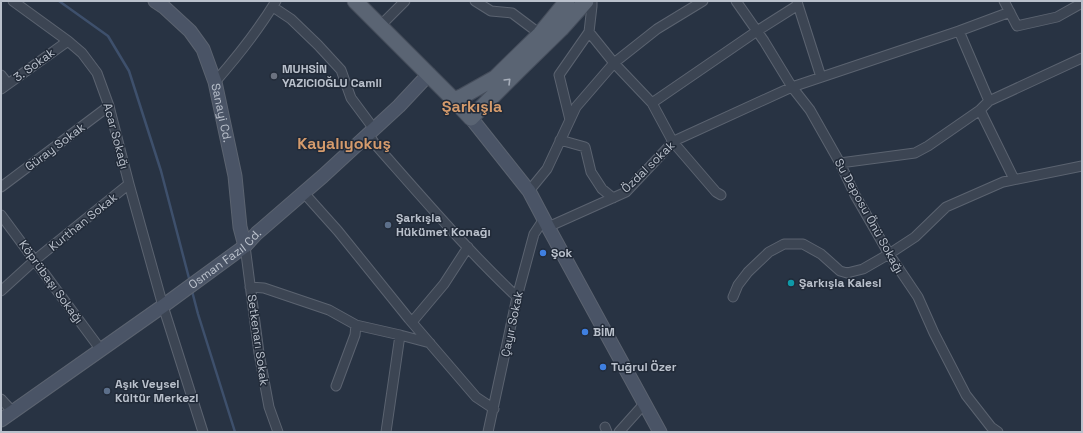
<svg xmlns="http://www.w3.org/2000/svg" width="1083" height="433" font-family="'Space Grotesk',sans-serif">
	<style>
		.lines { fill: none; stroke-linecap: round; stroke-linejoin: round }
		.stream { stroke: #3e506c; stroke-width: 2.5 }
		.street-casing { stroke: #5b6370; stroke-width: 11 }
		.secondary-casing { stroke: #5b6370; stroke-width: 15 }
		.primary-casing { stroke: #464e5c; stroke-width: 17 }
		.street { stroke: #3c4553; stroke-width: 9 }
		.secondary { stroke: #4a5466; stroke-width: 13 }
		.primary { stroke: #5a6473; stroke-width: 15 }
		.oneway { stroke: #a7aeba }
		.worship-dot { fill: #6b7280; stroke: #212a38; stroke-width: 1.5 }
		.service-dot { fill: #5c6f8a; stroke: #212a38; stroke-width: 1.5 }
		.shop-dot { fill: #3f7fe0; stroke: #212a38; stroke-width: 1.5 }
		.culture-dot { fill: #0f9aa8; stroke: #212a38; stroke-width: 1.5 }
		.labels { text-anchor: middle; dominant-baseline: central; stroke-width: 3; stroke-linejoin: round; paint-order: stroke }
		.street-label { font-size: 12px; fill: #bac1cc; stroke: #212a38 }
		.poi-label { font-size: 12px; font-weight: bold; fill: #bac1cc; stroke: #212a38; text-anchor: start }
		.district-label { font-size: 16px; font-weight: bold; fill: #d59b6c; stroke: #212a38 }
	</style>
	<rect width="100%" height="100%" fill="#283343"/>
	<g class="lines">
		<path class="stream" d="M59 1 108 36 129 71 161 171 190 282
			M192 291 198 314 235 432"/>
		<defs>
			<path id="street" d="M13 1 68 41 82 53 97 73 109 106 129 184 163 306 203 432
				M475 1 491 11 512 13 540 34
				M736 1 764 41 792 87 810 110 840 163 855 195 889 254 918 297 934 333 966 395 991 427 998 432
				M1004 1 1017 26 1057 17 1082 3
				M798 5 821 77
				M273 7 291 19 318 45 341 70 351 98 374 129
				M380 26 405 1
				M589 32 614 63 652 103 757 31 798 5 797 1
				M1 75 8 84
				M215 82C237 57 259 29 276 1
				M1 89 68 41
				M989 101 1082 58
				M652 103 673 142 716 192 721 195
				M980 110 1014 179
				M570 120 559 75 589 32 592 6V1
				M368 134 375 144C421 196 466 249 517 297
				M560 140 585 147 591 172 602 189 613 198
				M840 163 915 153 928 146 980 110 989 101 959 31
				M1 187 109 106
				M529 191 547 169 576 107 614 63 657 29 703 1
				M304 193 338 231 409 319 476 397 494 409
				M1 215 101 350
				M548 227 626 192 674 141 792 87 959 31 1010 12
				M245 246 259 353 269 407 278 432
				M250 287 264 288 329 310 356 325 400 335 430 343
				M1 291 35 260 129 184
				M733 297 738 285 748 272 769 252 784 244H803L821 254 840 271 847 273 863 269 889 254 915 237 946 207 1003 182 1082 166
				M412 322 444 284 468 247
				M336 386 355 335 356 325
				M1 399 12 411
				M605 427 607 432
				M386 432 400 335
				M488 432 517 297 534 234 544 219
				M619 432 644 404"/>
			<g id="secondary">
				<path id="s1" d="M155 1 164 7 190 31 203 49 215 82 235 176 240 227 245 246"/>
				<path d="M471 118 529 191 548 227 660 432"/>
				<path id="s2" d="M1 420 163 306 245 246 257 233 323 176 399 106 429 74"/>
			</g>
			<path id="primary" d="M355 1 454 100 471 118 519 70 561 29 586 1
				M454 100 463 96 495 78 540 34 567 1"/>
		</defs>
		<use href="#street" class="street-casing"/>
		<use href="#secondary" class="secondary-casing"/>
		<use href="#primary" class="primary-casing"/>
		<use href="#street" class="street"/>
		<use href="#secondary" class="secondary"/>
		<use href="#primary" class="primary"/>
	</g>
	<defs><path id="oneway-chevron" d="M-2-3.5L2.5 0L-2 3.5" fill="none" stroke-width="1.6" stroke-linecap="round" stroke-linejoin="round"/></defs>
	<use class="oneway" href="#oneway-chevron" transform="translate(508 81) rotate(-45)"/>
	<circle class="worship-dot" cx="274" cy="76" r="4"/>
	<g class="service-dot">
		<circle cx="388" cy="225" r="4"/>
		<circle cx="107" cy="391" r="4"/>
	</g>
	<g class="shop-dot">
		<circle cx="543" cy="253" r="4"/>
		<circle cx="585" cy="332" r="4"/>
		<circle cx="603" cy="367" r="4"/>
	</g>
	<circle class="culture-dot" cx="791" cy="283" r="4"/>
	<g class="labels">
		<g class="street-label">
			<text transform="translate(34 65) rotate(-36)">3. Sokak</text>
			<text stroke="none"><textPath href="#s1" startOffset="135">Sanayi Cd.</textPath></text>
			<text transform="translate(116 136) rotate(75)">Acar Sokağı</text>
			<text transform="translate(55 147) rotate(-37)">Güray Sokak</text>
			<text transform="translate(648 167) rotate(-44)">Özdal sokak</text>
			<text transform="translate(869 216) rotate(61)">Su Deposu Önü Sokağı</text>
			<text transform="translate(83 222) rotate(-39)">Kurthan Sokak</text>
			<text stroke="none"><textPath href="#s2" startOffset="276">Osman Fazıl Cd.</textPath></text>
			<text transform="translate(51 282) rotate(54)">Köprübaşı Sokağı</text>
			<text transform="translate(512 324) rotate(-78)">Çayır Sokak</text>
			<text transform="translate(258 340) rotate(82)">Setkenarı Sokak</text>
		</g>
		<g class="poi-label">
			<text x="282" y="69">MUHSİN<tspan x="282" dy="14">YAZICIOĞLU Camii</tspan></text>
			<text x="396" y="218">Şarkışla<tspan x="396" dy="14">Hükümet Konağı</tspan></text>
			<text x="551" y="253">Şok</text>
			<text x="799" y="283">Şarkışla Kalesi</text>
			<text x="593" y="332">BİM</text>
			<text x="611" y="367">Tuğrul Özer</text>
			<text x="115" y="384">Aşık Veysel<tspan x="115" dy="14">Kültür Merkezi</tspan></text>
		</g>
		<g class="district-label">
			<text x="472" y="106">Şarkışla</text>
			<text x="344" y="143">Kayalıyokuş</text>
		</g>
	</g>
	<rect width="1083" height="433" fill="none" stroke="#bac1cc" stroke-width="4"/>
</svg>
